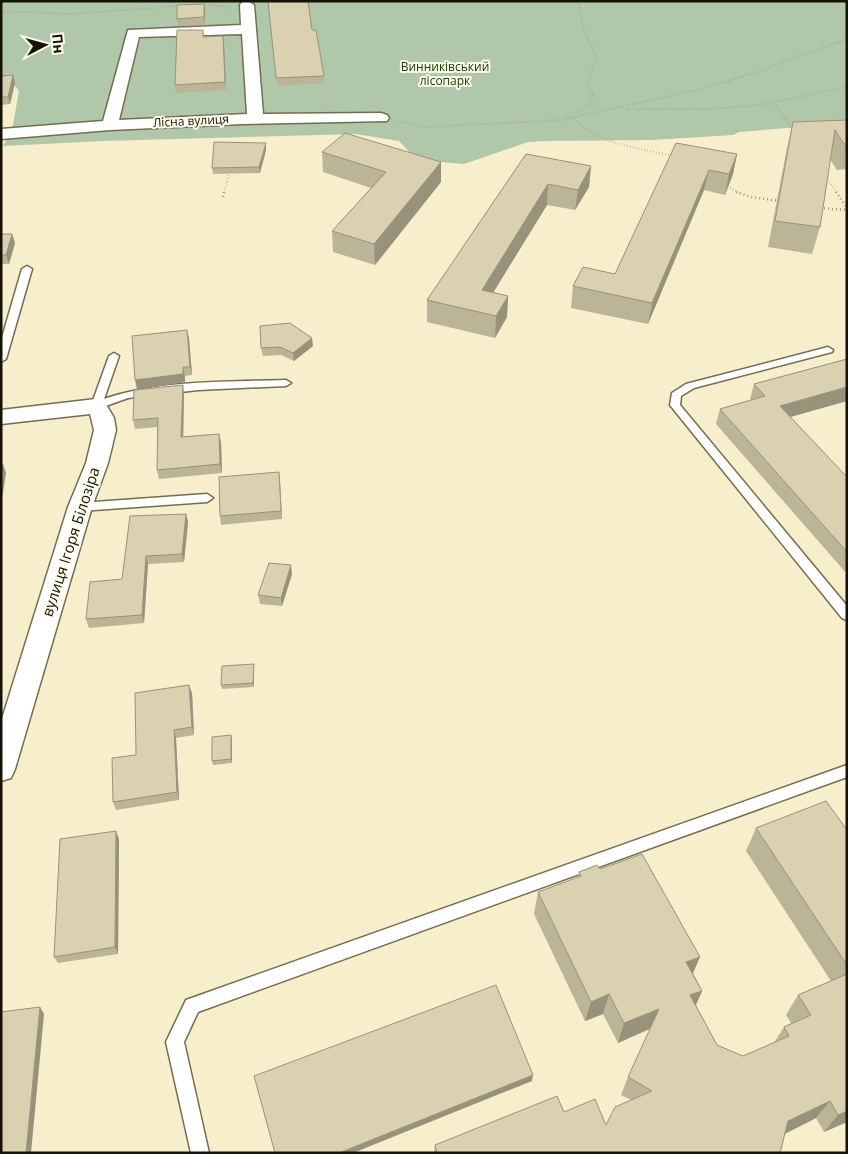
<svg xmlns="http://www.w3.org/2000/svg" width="848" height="1154" font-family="'Open Sans',sans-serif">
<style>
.green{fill:#b0c7a9}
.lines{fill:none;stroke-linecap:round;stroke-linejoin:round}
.lane-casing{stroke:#756d4f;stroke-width:3}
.street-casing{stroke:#756d4f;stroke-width:3}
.path-far1{stroke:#9d967d;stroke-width:2;stroke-dasharray:0.5 2.5;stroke-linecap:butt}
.path{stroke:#9d967d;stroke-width:2.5;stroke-dasharray:1 3;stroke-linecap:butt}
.lane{fill:#fff;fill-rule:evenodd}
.street{fill:#fff;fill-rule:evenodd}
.wall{fill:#bbb497}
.shaded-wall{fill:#99927b}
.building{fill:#dad1b0;stroke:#99927b}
.labels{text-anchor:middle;stroke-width:4;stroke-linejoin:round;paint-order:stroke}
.far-park-label{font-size:12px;fill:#164002;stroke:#fffcee}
.far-street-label{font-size:12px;fill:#151206;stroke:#fffcee}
.street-label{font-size:15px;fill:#151206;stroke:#fffcee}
</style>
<rect width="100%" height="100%" fill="#f7eecc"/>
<path class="green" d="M1 1H847V136L834 124 739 132 733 135 653 140 544 141 528 142 464 164 417 160 399 141 356 134 104 141 3 146 12 130 19 91 8 77H1Z"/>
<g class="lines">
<defs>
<g id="lane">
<path d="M27 266 32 269 6 359 1 362V341L22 269Z"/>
<path d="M828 347 833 350 832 352 694 388 681 396 680 405 847 606V620L842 618 670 405 672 393 686 384Z"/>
<path d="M114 353 119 356 104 399C159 380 227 382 286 380L291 383 286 386 198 390 128 398 100 408H92L91 406 109 356Z"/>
<path d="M207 494 213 498 207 502 80 511 74 507 80 503Z"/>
<path d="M847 765V777L198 1012 184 1042 209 1153H191L166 1042 186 1000Z"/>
</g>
<g id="street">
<path d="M248 1 254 5 263 114 381 113 387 115 389 118 387 121 242 124 110 130 1 139V129L103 121 128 30 241 25 240 5 242 2ZM242 34 247 114 119 120 139 37Z"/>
<path d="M96 399 104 401 114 418 116 430 108 463 92 507 15 769 11 778 1 781V722L68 507 86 463 94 430 90 414 1 424V410Z"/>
</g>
</defs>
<use href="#lane" class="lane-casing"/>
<use href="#street" class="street-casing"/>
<g class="path-far1">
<path d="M574 1 579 4 583 28 596 57 587 88 594 95 589 104 575 115"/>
<path d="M202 5H217L230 8"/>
<path d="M1 11 72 14 180 6"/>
<path d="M774 102 794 131"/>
<path d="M627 109H712L760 105 847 87"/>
<path d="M572 117C598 145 639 148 674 156"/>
<path d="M398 121 425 127 561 120 701 89 754 73 847 39"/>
<path d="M826 177 837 193"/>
<path d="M725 185 739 193"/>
<path d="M224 193 230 170"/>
</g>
<g class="path">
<path d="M736 192 751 197 780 201"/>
<path d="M836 192 847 208"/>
<path d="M223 197 224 192"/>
<path d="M820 208 847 210"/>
</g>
<use href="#lane" class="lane"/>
<use href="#street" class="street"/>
</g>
<g class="wall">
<path d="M268 1 312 30 324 76V83L277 86Z"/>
<path d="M205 11V25L178 26 177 19Z"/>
<path d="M203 30 204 37 223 36 226 90 176 93 175 85Z"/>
<path d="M1 76 15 83 10 104 1 105Z"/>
<path d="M847 120V169L837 170 830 159 820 227 812 254 768 247 787 148 793 122Z"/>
<path d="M676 143 737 154 733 174 725 195 704 190 648 324 571 308 573 286 615 274Z"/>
<path d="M266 150 260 173 213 174 212 168Z"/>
<path d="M322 152 441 162V182L375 265 333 252 332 231 371 188 323 172Z"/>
<path d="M526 154 591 166 589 187 575 210 547 205 493 293 508 296 507 317 495 338 427 322V300Z"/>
<path d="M1 234H12L15 243 9 264H1Z"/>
<path d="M290 323 313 346 294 361 281 355 263 356 261 348Z"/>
<path d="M189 338 192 375 185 376V382L137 389Z"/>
<path d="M847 359V401L790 417 846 476 847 475V574L716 424 720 409 751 400 750 399 754 384Z"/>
<path d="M184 393 183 437 219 434 221 442 222 473 159 479 157 470V427L135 429 133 420Z"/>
<path d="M279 472 282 519 221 525 220 516Z"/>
<path d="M186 514 188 522 184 562 148 564 144 623 89 628 86 619 122 579Z"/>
<path d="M292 574 282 606 260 604 258 595Z"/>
<path d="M254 669V687L222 689 221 685Z"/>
<path d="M192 693 194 735 176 738 179 800 116 810 113 802 136 755Z"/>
<path d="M232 739V763L213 765 212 761Z"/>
<path d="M756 828 847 830V1122L824 1132 816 1118 785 1134 780 1153H434L435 1145 564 1112 606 1125 631 1100 621 1095 628 1077 650 1029 618 1043 603 1014 585 1021 534 914 538 892 577 878 579 872 600 869 693 973 702 991 696 1005 717 1045 743 1056 774 1043 784 1027 791 1023 786 1015 798 995 831 981 746 851Z"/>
<path d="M119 839 118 954 58 963 54 957Z"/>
</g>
<g class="shaded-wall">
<path d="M204 4 205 11V25L204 17Z"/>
<path d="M223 36 224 43 226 90 225 82Z"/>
<path d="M13 75 15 83 10 104 8 97Z"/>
<path d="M266 143V150L260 173 259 167Z"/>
<path d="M737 154 733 174 725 195 729 174Z"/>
<path d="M441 162V182L375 265 374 244Z"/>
<path d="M591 166 589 187 575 210 578 190Z"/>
<path d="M709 170 704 190 648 324 652 303Z"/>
<path d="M548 184 547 205 481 312 482 290Z"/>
<path d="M12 234 15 243 9 264 6 255Z"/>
<path d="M508 296 507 317 495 338 496 316Z"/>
<path d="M187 330 189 338 192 375 190 367Z"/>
<path d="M312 338 313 346 294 361 293 353Z"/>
<path d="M183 367 185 376V382L137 389 135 380Z"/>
<path d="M183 385 184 393 183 446 181 437Z"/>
<path d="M847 387V401L776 421 780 406Z"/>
<path d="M219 434 221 442 222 473 220 464Z"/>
<path d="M3 464 6 473 1 506V475Z"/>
<path d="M279 472 280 480 282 519 281 511Z"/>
<path d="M186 514 188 522 184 562 182 554Z"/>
<path d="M146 556 148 564 144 623 142 615Z"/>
<path d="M291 565 292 574 282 606 281 598Z"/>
<path d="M254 664V687L253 683Z"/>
<path d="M189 685 192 693 194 735 192 727Z"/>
<path d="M174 730 176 738 179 800 177 792Z"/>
<path d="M231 735 232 739V763L231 759Z"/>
<path d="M116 831 119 839 118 954 115 947Z"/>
<path d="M700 957 691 978 686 962Z"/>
<path d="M702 991 693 1011 690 995Z"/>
<path d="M609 994 603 1014 585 1021 591 1002Z"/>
<path d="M40 1007 44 1014 31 1153H26Z"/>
<path d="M659 1009 651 1028 618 1043 624 1023Z"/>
<path d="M533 1075 532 1081 353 1153H339Z"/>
<path d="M830 1101 816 1118 776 1138 788 1121Z"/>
<path d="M847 1111V1122L824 1132 838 1115Z"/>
</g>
<g class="building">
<path d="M268 1H308L312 30H316L324 76 276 78Z"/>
<path d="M204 4V17L177 19V5Z"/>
<path d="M177 30H203V37L223 36 225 82 175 85Z"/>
<path d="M13 75 8 97H1V76Z"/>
<path d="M847 120V144H844L835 130 820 227 775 221 793 122Z"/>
<path d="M345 133 441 162 374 244 332 231 386 172 322 152Z"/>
<path d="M214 142 266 143 259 167 212 168Z"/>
<path d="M676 143 737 154 729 174 709 170 652 303 573 286 583 267 615 274Z"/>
<path d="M526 154 591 166 578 190 548 184 482 290 508 296 496 316 427 300Z"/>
<path d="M1 234H12L6 255H1Z"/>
<path d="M290 323 312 338 293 353 280 347 261 348 260 326Z"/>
<path d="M187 330 190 367H183V374L135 380 132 336Z"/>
<path d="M847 359V387L780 406 846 476 847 475V552L720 409 765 396 754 384Z"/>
<path d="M183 385 181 437 219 434 220 464 157 470 158 418 133 420 134 390Z"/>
<path d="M1 464H3L1 475Z"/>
<path d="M279 472 281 511 220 516 219 477Z"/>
<path d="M186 514 182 554 146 556 142 615 86 619 90 582 122 579 130 516Z"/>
<path d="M269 563 291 565 281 598 258 595Z"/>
<path d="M254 664 253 683 221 685 222 666Z"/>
<path d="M189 685 192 727 174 730 177 792 113 802 112 758 136 755 135 693Z"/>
<path d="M231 735V759L212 761V737Z"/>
<path d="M826 801 847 830V965L756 828Z"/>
<path d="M116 831 115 947 54 957 60 839Z"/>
<path d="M642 854 700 957 686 962 702 991 690 995 717 1045 743 1056 789 1036 784 1027 811 1015 798 995 847 974V1111L838 1115 830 1101 788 1121 780 1153H437L435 1145 557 1096 564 1112 595 1099 606 1125 615 1107 652 1091 628 1077 659 1009 624 1023 609 994 591 1002 538 892 581 876 579 872 597 865 600 869Z"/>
<path d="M496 985 533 1075 339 1153H275L254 1076Z"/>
<path d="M40 1007 26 1153H1V1012Z"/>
</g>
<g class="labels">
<g class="far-park-label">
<text x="445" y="71">Винниківський<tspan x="445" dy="14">лісопарк</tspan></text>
</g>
<g class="far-street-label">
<text transform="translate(191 121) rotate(-3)" y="4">Лісна вулиця</text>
</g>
<g class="street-label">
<text transform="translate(71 542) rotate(-72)" y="5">вулиця Ігоря Білозіра</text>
</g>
</g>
<rect width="848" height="1154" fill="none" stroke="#151206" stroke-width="5"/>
<g transform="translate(45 45) rotate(84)" stroke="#fffcee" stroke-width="4" paint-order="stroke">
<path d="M0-4L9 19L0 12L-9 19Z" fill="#151206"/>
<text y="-8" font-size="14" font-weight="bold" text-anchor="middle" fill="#151206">Пн</text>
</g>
</svg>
